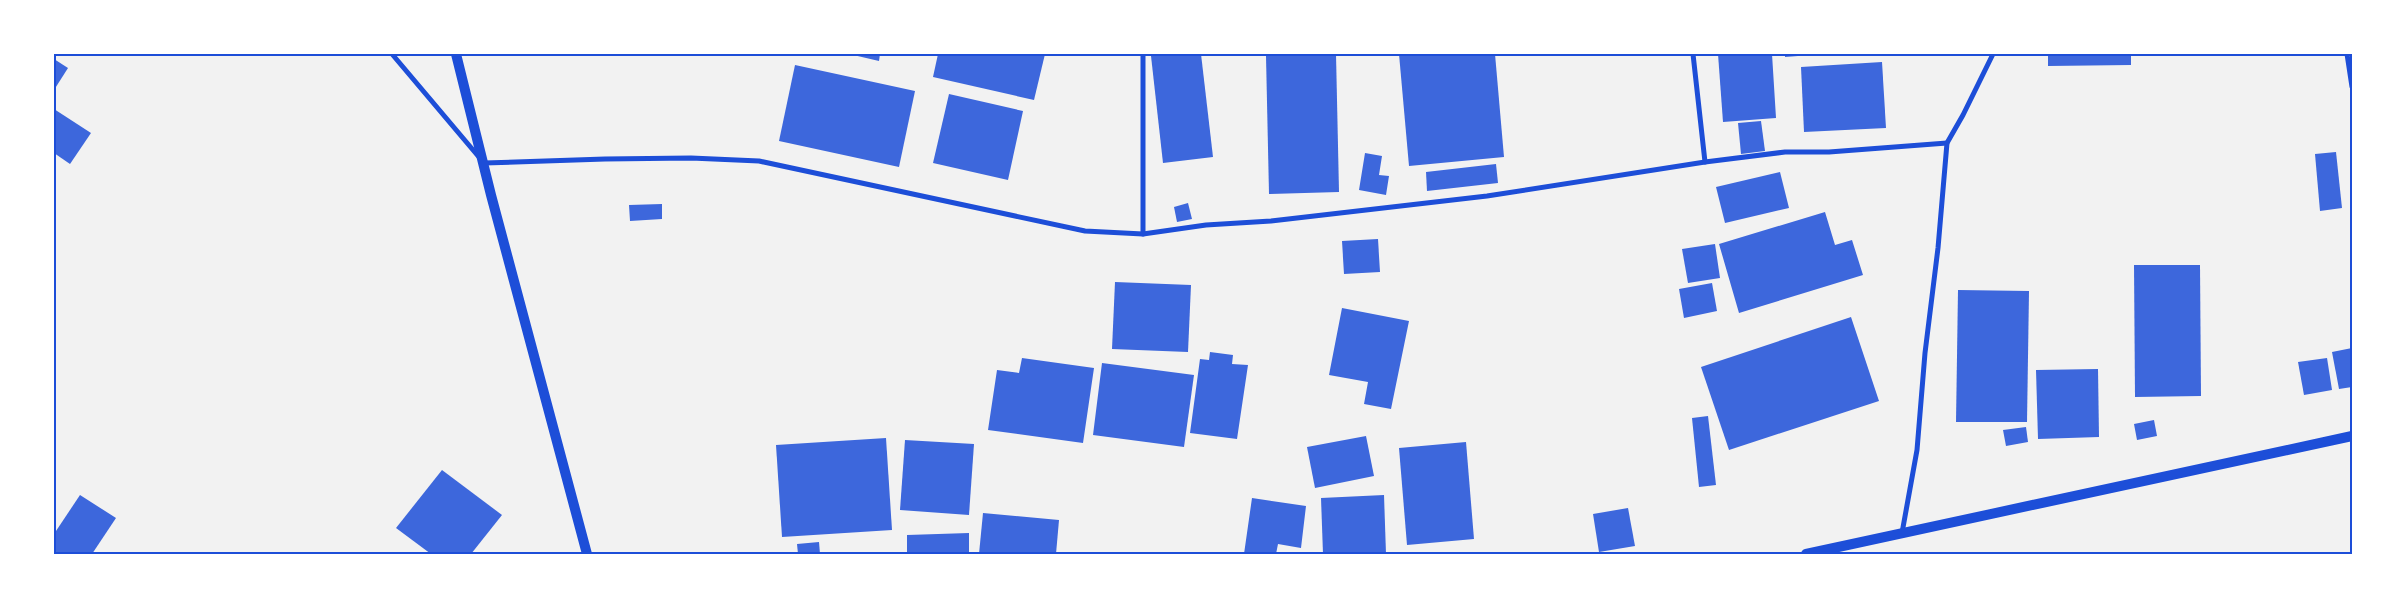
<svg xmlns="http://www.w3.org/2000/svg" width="2406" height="608" font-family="'Source Serif 4',serif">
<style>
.building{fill:#3d67dc}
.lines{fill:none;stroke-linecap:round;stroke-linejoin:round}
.minor{stroke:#1d4ed8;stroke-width:5}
.secondary{stroke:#1d4ed8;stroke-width:10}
.neatline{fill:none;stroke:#1d4ed8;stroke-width:2}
</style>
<rect width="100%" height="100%" fill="#f2f2f2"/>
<g class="building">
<path d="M849 54H880L879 61Z"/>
<path d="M938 54H1045L1034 100 933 77Z"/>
<path d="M1174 54H1201L1213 157 1163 163 1151 56Z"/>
<path d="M1336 54 1339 192 1269 194 1266 56Z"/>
<path d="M1399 54H1495L1504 157 1409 166Z"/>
<path d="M1718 54H1772L1776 118 1723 122Z"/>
<path d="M1785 54H1811V55L1785 57Z"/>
<path d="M2048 54H2131V65L2048 66Z"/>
<path d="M54 59 68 68 54 90Z"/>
<path d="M1882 62 1886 128 1804 132 1801 67Z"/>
<path d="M795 65 915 91 899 167 779 141Z"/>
<path d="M949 94 1023 111 1008 180 933 163Z"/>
<path d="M54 109 91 133 70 164 54 153Z"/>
<path d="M1761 121 1765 151 1741 154 1738 123Z"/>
<path d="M2336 152 2342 208 2320 211 2315 154Z"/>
<path d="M1365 153 1382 156 1379 175 1389 176 1386 195 1359 190Z"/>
<path d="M1496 164 1498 183 1427 191 1426 172Z"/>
<path d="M1780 172 1789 208 1725 223 1716 187Z"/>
<path d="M1188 203 1192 219 1177 222 1174 207Z"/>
<path d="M662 204V219L630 221 629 205Z"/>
<path d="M1825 212 1835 245 1852 240 1863 275 1739 313 1719 244Z"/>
<path d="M1378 239 1380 272 1344 274 1342 241Z"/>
<path d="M1715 244 1720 278 1688 283 1682 249Z"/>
<path d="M2134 265H2200L2201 396 2135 397Z"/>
<path d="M1115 282 1191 285 1188 352 1112 349Z"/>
<path d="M1712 283 1717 311 1684 318 1679 289Z"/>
<path d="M1958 290 2029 291 2027 422H1956Z"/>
<path d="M1342 308 1409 321 1391 409 1364 404 1368 382 1329 375Z"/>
<path d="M1851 317 1879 401 1729 450 1701 367Z"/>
<path d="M2352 348V387L2339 389 2332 352Z"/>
<path d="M1210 352 1233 355 1232 364 1248 365 1237 439 1190 433 1200 359 1209 360Z"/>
<path d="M1022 358 1094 368 1083 443 988 430 997 370 1019 373Z"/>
<path d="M2327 358 2332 390 2304 395 2298 362Z"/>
<path d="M1102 363 1194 375 1184 447 1093 435Z"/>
<path d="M2098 369 2099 437 2038 439 2036 370Z"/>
<path d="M1708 416 1716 485 1699 487 1692 418Z"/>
<path d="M2154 420 2157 436 2137 440 2134 424Z"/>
<path d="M2026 427 2028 442 2006 446 2003 430Z"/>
<path d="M1366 436 1374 476 1315 488 1307 447Z"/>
<path d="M886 438 892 530 782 537 776 445Z"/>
<path d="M905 440 974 444 969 515 900 510Z"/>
<path d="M1466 442 1474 539 1407 545 1399 448Z"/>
<path d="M442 470 502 515 471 554H431L396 528Z"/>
<path d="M80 495 116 518 92 554H54V534Z"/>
<path d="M1384 495 1386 554H1323L1321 498Z"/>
<path d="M1252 498 1306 506 1301 548 1278 544 1276 554H1244Z"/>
<path d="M1628 508 1635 546 1599 552 1593 514Z"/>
<path d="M983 513 1059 520 1056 554H979Z"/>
<path d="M969 533V554H907V535Z"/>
<path d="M819 542 820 554H798L797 544Z"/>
</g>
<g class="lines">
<g class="minor">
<path d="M392 54 484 163 605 159 691 158 759 161 1085 231 1143 234 1206 225 1271 221 1487 196 1705 162 1785 152H1829L1947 143"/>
<path d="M1143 54V234"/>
<path d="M1693 54 1705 162"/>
<path d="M2347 54 2352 87"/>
<path d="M1902 533 1917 450 1925 353 1938 248 1947 143 1963 115 1993 54"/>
</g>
<g class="secondary">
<path d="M456 54 491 195 587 554"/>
<path d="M1806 554 2352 436"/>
</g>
</g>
<rect width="2406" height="608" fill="none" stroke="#ffffff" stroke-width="110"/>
<rect x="55" y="55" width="2296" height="498" class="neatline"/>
</svg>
